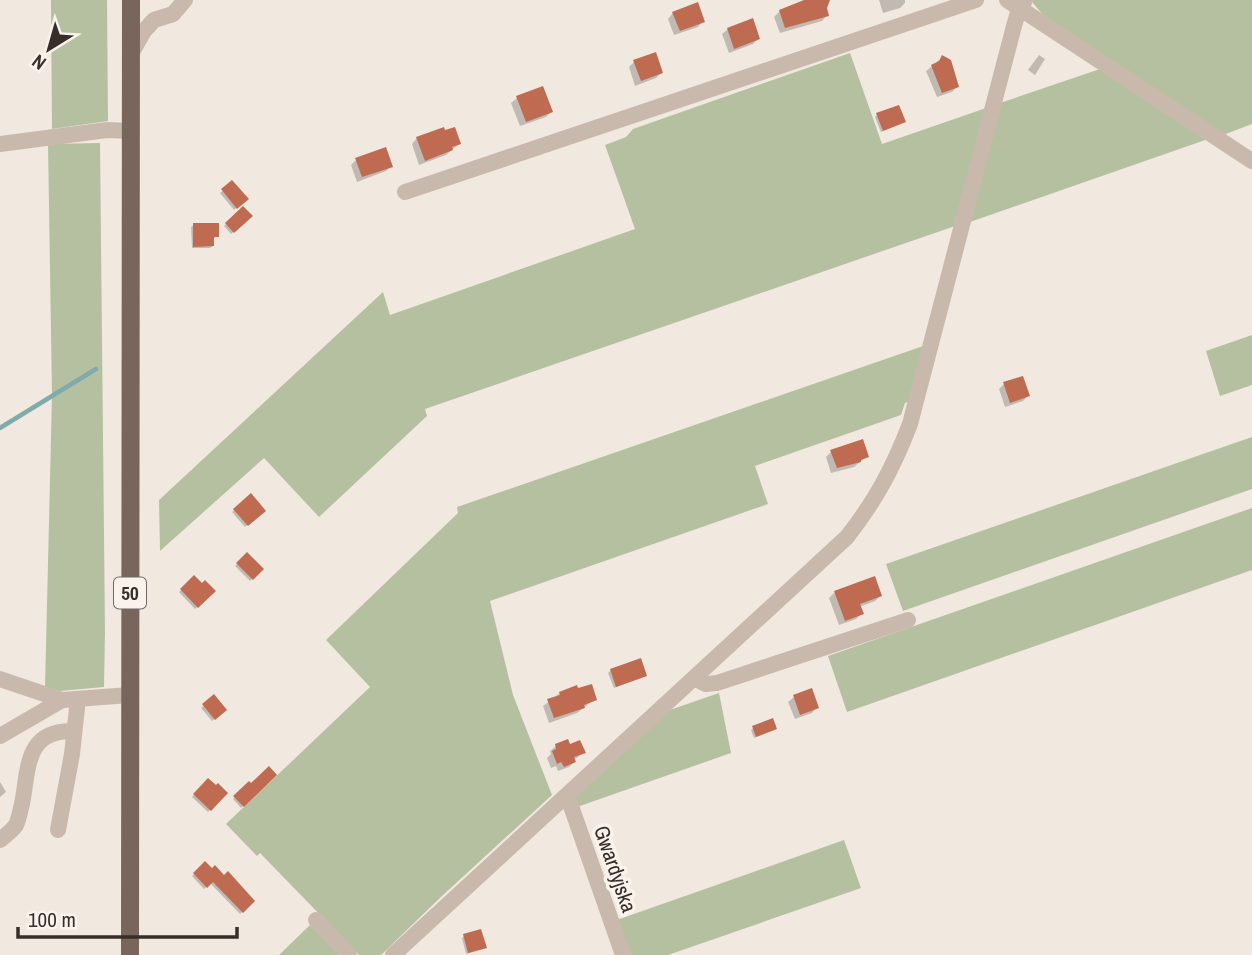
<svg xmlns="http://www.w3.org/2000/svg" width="1252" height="955" font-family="'Archivo Narrow',sans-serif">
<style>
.green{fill:#b5c0a0}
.shadow{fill:#0003}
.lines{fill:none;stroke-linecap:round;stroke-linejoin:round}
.stream{stroke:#80abad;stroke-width:4.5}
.building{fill:#be6b51}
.minor{stroke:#c9b9ac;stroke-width:16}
.major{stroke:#78665c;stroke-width:18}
.labels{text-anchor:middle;stroke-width:7;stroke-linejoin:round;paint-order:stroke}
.shield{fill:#f9f3ec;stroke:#716964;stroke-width:2}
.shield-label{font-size:19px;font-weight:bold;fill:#372e2a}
.street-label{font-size:21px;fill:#372e2a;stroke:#f9f3ec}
</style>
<rect width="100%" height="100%" fill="#f1e9df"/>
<g class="green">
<path d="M51 0H107L108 121 52 129Z"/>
<path d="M1033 0H1252V124L1223 135 1050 23 1032 2Z"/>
<path d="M850 53 882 144 989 107 958 225 425 409 427 416 319 517 264 458 160 551 159 500 383 292 390 315 635 229 605 145 626 137 633 129Z"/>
<path d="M1100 69 1208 139 970 222 1000 103Z"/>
<path d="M100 143 105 631 104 687 60 691 45 688 52 395 48 144Z"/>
<path d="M1252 335V385L1220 396 1206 351Z"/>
<path d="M926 345 910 401 905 403 901 415 755 466 768 504 490 601 513 695 552 795 442 896 381 955H359L260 853 257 856 226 824 370 687 326 640 458 513 457 507Z"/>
<path d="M1252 437V489L903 611 886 564Z"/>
<path d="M1252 508V570L847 712 828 656Z"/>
<path d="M719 693 731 753 577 807 575 795 664 712Z"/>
<path d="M844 840 861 888 668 955H627L614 921Z"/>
<path d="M310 925 339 955H279Z"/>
</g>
<g class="shadow">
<path d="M810 0H822L827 15 822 21 780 33 774 17 780 11Z"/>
<path d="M879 0H905V3L900 8 883 13Z"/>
<path d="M673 13 703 21 698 27 674 35 668 19Z"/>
<path d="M728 29 758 39 753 44 729 53 722 34Z"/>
<path d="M1039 55 1045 59 1035 75 1028 70Z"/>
<path d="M943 57 958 86 952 92 937 97 926 71Z"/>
<path d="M634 62 661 73 656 78 635 86 629 67Z"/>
<path d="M517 98 551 112 546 117 520 126 511 103Z"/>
<path d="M877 115 904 122 881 132 875 117Z"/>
<path d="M417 138 459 144 446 155 419 165 412 144Z"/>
<path d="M356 160 391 166 386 171 357 182 351 165Z"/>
<path d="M232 183 246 199 234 210 220 193Z"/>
<path d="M243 208 251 216 231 234 224 226Z"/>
<path d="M194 225 217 236 213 239V246L210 248H192L191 227Z"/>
<path d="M1004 384 1028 396 1023 401 1005 407 999 389Z"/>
<path d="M831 452 867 456 854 467 831 473 826 457Z"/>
<path d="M251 496 263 511 245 527 232 512Z"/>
<path d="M247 555 261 569 250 581 235 566Z"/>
<path d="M194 578 214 591 195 609 179 592Z"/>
<path d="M835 592 880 596 875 601 859 607 862 613 856 619 839 625 829 598Z"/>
<path d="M611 670 645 676 614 688 608 673Z"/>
<path d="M811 690 817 707 812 713 795 719 788 702 794 697Z"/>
<path d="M560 693 595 699 577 713 549 723 543 706Z"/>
<path d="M213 697 224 710 212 721 201 708Z"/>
<path d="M753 728 775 729 754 738 751 730Z"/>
<path d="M556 746 584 752 574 760V762L569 767 558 771 556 766 551 768 547 758 551 754 550 751Z"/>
<path d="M275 775 241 808 233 799 249 783 251 786Z"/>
<path d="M209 780 226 793 208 812 192 797Z"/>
<path d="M0 782 6 792 0 797Z"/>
<path d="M205 864 212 871 253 901 240 914 210 883 204 889 192 876Z"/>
<path d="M464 936 485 947 483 949 466 954 462 938Z"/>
</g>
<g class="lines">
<path class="stream" d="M0 428 96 369"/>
</g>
<g class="building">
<path d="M804 0H830L827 8 829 16 785 28 779 10Z"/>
<path d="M698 2 705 22 680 31 672 12Z"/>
<path d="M753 18 760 39 734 49 727 28Z"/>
<path d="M656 52 663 73 641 81 633 60Z"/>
<path d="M942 55 951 60 959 87 942 93 931 65 939 61Z"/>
<path d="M543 86 553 112 526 122 516 96Z"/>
<path d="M899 105 906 122 883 131 876 113Z"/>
<path d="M444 127 445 130 455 127 461 144 452 147 453 150 425 161 416 137Z"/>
<path d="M386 147 393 167 362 177 355 158Z"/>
<path d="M232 180 249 199 237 209 221 189Z"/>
<path d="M243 206 253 216 234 233 225 223Z"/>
<path d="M193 223H219V237H214V246L193 247Z"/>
<path d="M1023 376 1030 396 1010 403 1003 382Z"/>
<path d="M863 439 869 457 861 460V462L837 468 830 450Z"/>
<path d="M251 493 266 511 248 526 233 509Z"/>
<path d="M247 552 264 569 253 580 236 563Z"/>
<path d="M194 575 202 583 205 580 216 591 198 608 180 589Z"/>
<path d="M875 576 882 596 860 604 864 614 845 621 834 591Z"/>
<path d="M641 658 647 676 616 687 610 669Z"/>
<path d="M592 684 597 700 584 705 585 708 554 718 547 699 560 695 559 692 577 685 578 688Z"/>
<path d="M812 688 819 708 800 715 793 695Z"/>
<path d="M214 694 227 710 215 720 202 704Z"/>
<path d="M773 718 777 729 756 737 752 726Z"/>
<path d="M568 739 570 744 580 740 586 753 574 757 576 762 564 767 561 762 557 764 552 751 556 749 555 744Z"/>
<path d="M269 766 277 775 244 807 233 796 249 781 251 783Z"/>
<path d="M208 778 216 785 218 783 228 793 211 811 193 794Z"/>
<path d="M205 861 212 868 215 865 224 875 228 871 255 901 243 913 213 882 207 888 193 873Z"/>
<path d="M481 929 487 948 468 953 463 934Z"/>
</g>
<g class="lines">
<g class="minor">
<path d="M1007 0 1252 161"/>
<path d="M131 54 144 31 154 20 173 14 185 0"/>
<path d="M0 144 107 130 131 131"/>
<path d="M405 192 976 0"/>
<path d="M694 678 706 684 717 683 908 620"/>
<path d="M0 679 62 700"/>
<path d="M0 736 62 700 130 695"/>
<path d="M566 797 571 806 623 955"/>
<path d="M58 830 72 754 78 699"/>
<path d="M0 840C5 836 12 831 16 825 19 819 20 811 22 804 29 767 25 730 74 731"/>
<path d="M316 920 349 955"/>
<path d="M393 955 847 537C876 500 893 468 910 424L1014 26 1019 9 1025 0"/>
</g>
<path class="major" d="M130 955 131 0"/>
</g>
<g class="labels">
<rect class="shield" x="114" y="577.5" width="32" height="31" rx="5"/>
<g class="shield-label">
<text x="130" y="600">50</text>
</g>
<g class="street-label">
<text transform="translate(615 869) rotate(71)" y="7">Gwardyjska</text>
</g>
</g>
<g transform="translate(49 49) rotate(217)" stroke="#f9f3ec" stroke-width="5" paint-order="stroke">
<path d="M0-5L12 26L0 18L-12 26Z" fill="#372e2a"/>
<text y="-10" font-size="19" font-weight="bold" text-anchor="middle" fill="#372e2a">N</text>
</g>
<path d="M18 927v10h219v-10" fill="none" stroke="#372e2a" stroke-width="3.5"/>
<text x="28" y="927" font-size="21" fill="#372e2a" stroke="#f9f3ec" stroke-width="5" paint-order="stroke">100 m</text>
</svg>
